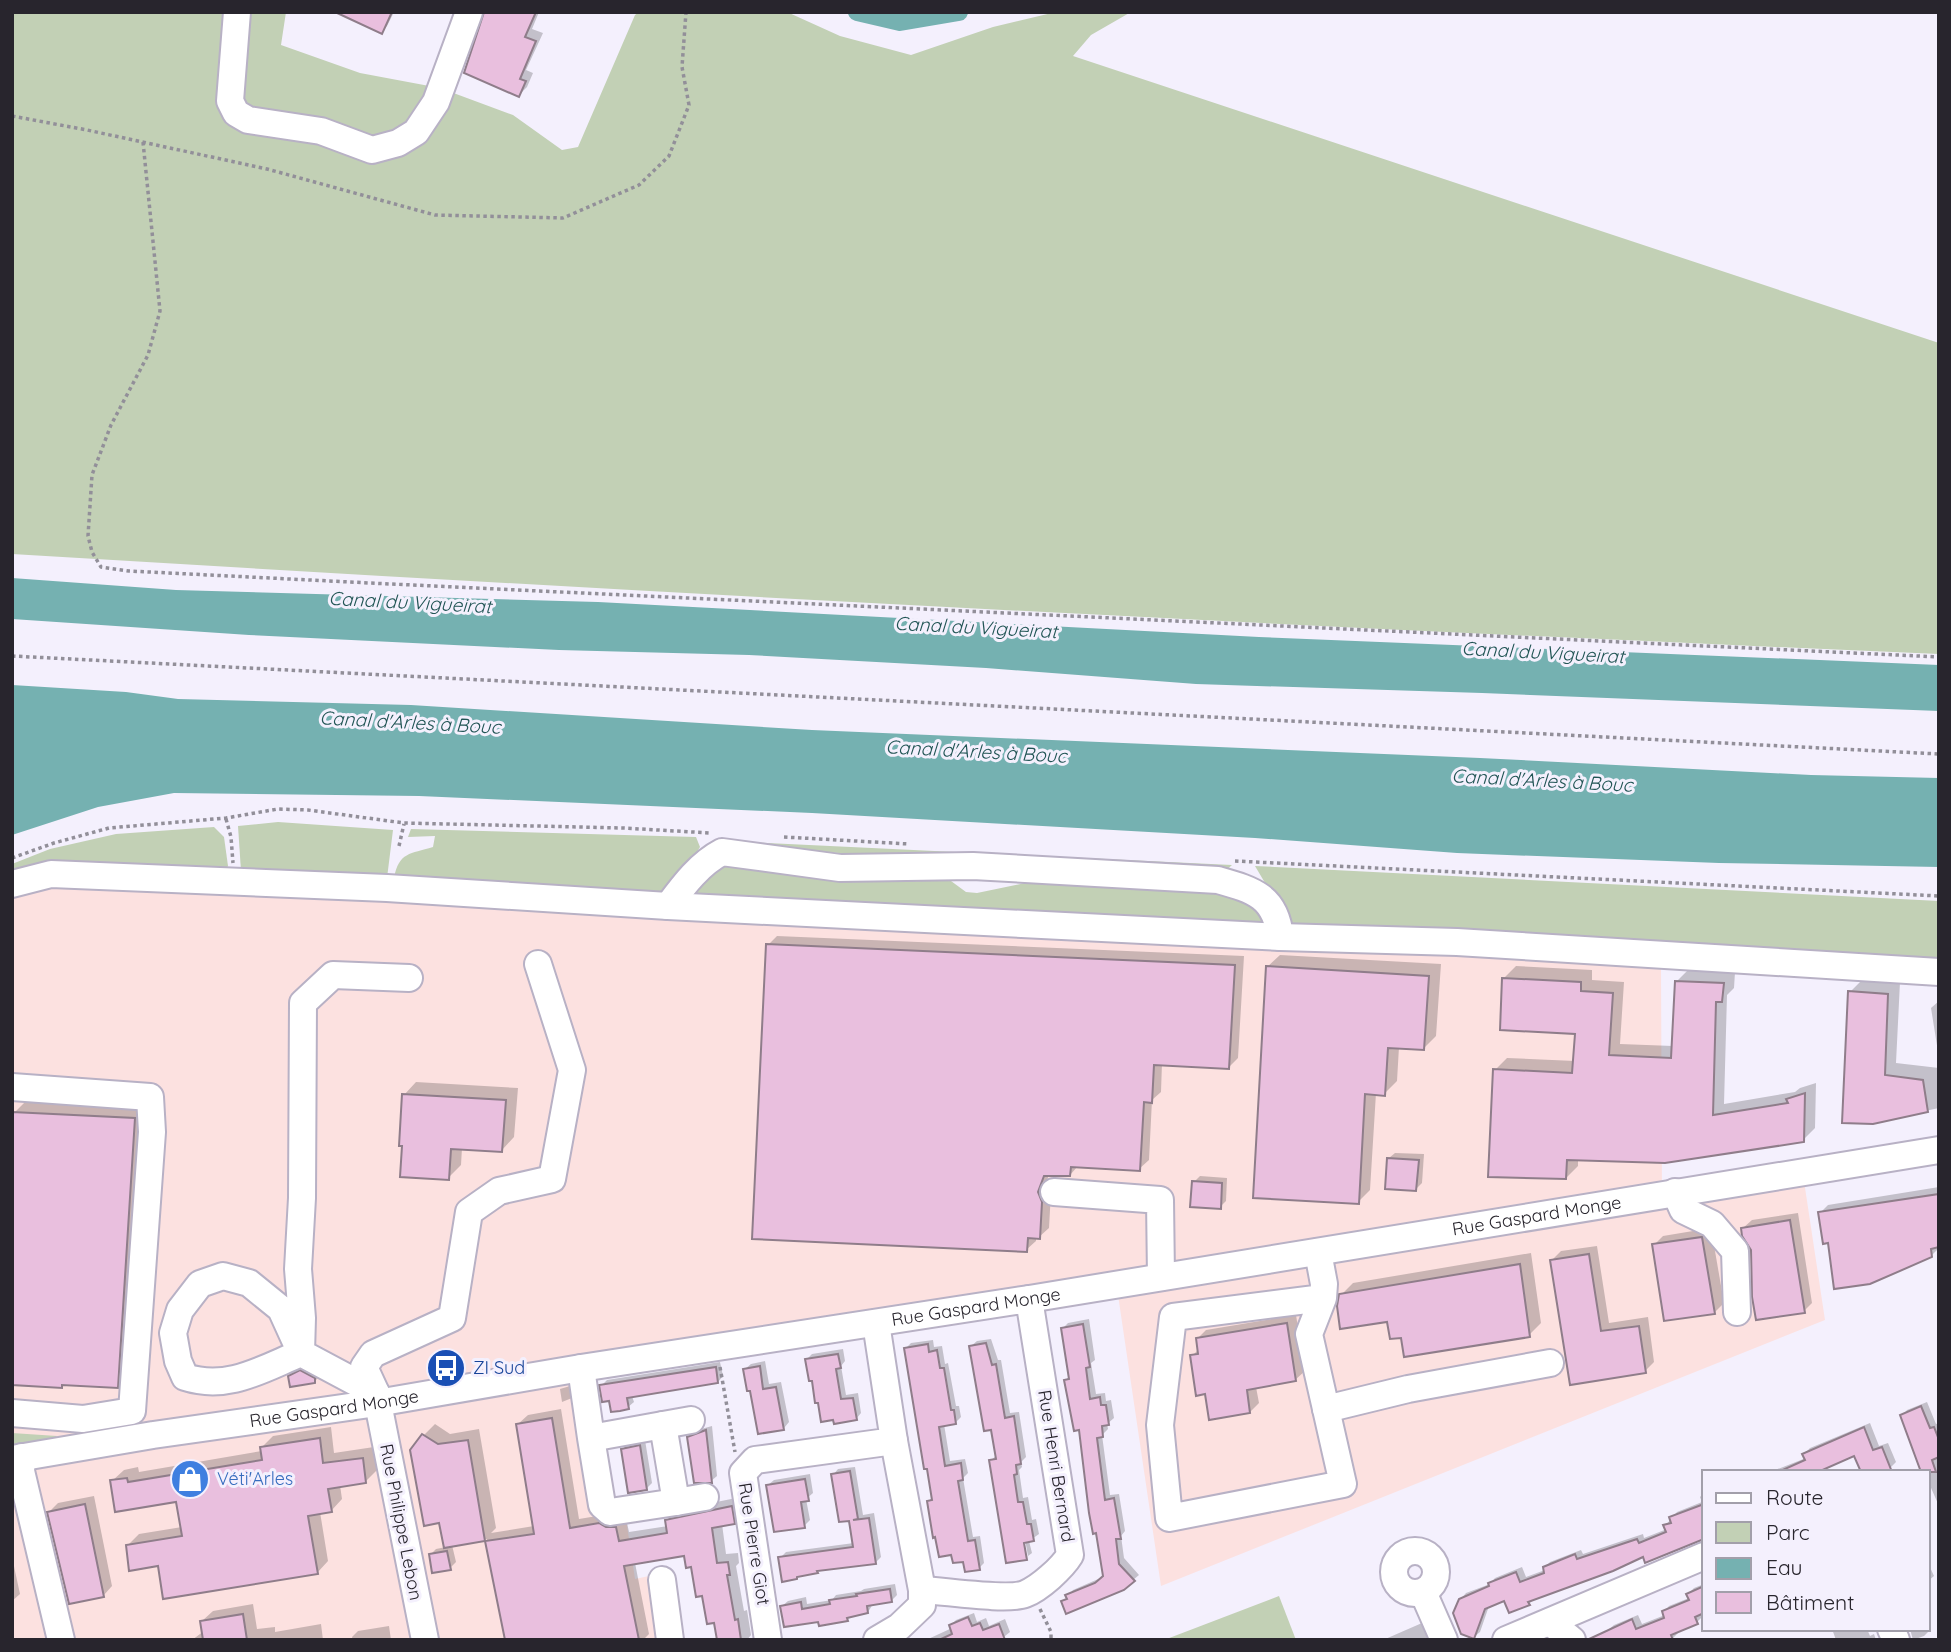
<svg xmlns="http://www.w3.org/2000/svg" width="1951" height="1652" font-family="Quicksand,sans-serif">
<style>
.industrial{fill:#fce1e0}
.green{fill:#c2d0b5}
.water{fill:#75b1b1}
.shadow{fill:#0003}
.lines{fill:none;stroke-linecap:round;stroke-linejoin:round}
.canal{stroke:#75b1b1;stroke-width:18}
.building{fill:#e9bfde;stroke:#8f7d8a;stroke-width:2}
.minor-casing{stroke:#b8b1c5;stroke-width:30}
.path{stroke:#928f99;stroke-width:3.5;stroke-dasharray:3.5 3.5;stroke-linecap:butt}
.minor{stroke:#fff;stroke-width:26}
.labels{text-anchor:middle;stroke-width:6;stroke-linejoin:round;paint-order:stroke}
.street-label{font-size:18px;fill:#28252d;stroke:#f4f0fd}
.transit-label{font-size:18px;fill:#164399;stroke:#f4f0fd;text-anchor:start}
.shop-label{font-size:18px;fill:#366cbe;stroke:#f4f0fd;text-anchor:start}
.water-label{font-size:19px;font-style:italic;fill:#205454;stroke:#f4f0fd}
</style>
<rect width="100%" height="100%" fill="#f4f0fd"/>
<path class="industrial" d="M151 883 1661 963 1662 1203 1804 1181 1825 1320 1161 1586 1118 1295 903 1333 708 1358 573 1379 594 1510 626 1519 635 1579 672 1571 684 1640H12V899L48 887Z"/>
<g class="green">
<path d="M12 12H286L281 45 360 73 440 88 513 115 562 150 578 147 635 15 639 12H787L840 36 911 55 993 27 1056 12H1131L1091 35 1073 56 1939 343V654C1296 627 654 593 12 554Z"/>
<path d="M278 822 393 830 387 878 241 871 238 826Z"/>
<path d="M214 827 224 837 228 866 224 873 12 876V864L50 849 116 834Z"/>
<path d="M411 829 696 837 700 847 675 887 665 895 394 878C399 852 410 854 433 847L435 836 408 837Z"/>
<path d="M724 841 1232 865 1223 873 725 847Z"/>
<path d="M728 864 862 880 951 881 966 892 977 893 1025 883 1162 890 1219 889 1250 897 1268 927 689 898 706 874Z"/>
<path d="M1255 866 1939 901V964L1290 925Z"/>
<path d="M12 1433 57 1436 55 1439 12 1446Z"/>
<path d="M1279 1596 1296 1640H1164Z"/>
</g>
<g class="water">
<path d="M12 578 176 590 598 602 1259 637 1939 665V711L1482 693 1196 684 986 668 749 655 559 650 249 635 12 619Z"/>
<path d="M12 685 126 692 178 699 411 705 812 730 1480 758 1811 775 1939 778V867L1719 863 1457 853 1255 838 812 813 419 796 174 793 98 807 12 835Z"/>
</g>
<g class="shadow">
<path d="M357 12H394L387 26 381 32Z"/>
<path d="M518 12H539L532 29 543 33 526 70 533 73 527 87 519 95Z"/>
<path d="M777 936 1244 956 1238 1058 1229 1067 1162 1063 1161 1092 1152 1100 1149 1160 1139 1169 1078 1166 1070 1175 1049 1174 1047 1181 1051 1192 1049 1228 1039 1237H1036V1241L1026 1250 768 945Z"/>
<path d="M1280 955 1441 964 1436 1036 1424 1048 1399 1047 1397 1081 1384 1094 1376 1093 1370 1190 1358 1202 1267 967Z"/>
<path d="M1516 966 1592 970V980L1624 982 1620 1044 1673 1046 1676 982 1688 970 1735 972 1734 988 1727 995 1724 1104 1795 1092 1800 1088 1816 1083 1815 1128 1803 1140 1578 1158V1166L1566 1178 1495 1070 1507 1058 1575 1061 1577 1032 1504 978Z"/>
<path d="M1863 979 1900 982 1896 1063 1939 1068V1108L1873 1122 1850 992Z"/>
<path d="M1939 1001V1058L1931 1008Z"/>
<path d="M416 1082 518 1088 514 1137 502 1150 462 1148 461 1165 448 1178 404 1095Z"/>
<path d="M26 1101 147 1106 130 1373 117 1386 64 1383 61 1386 14 1113Z"/>
<path d="M1395 1153 1424 1154 1422 1183 1416 1189 1389 1158Z"/>
<path d="M1200 1176 1227 1178 1226 1201 1220 1207 1194 1182Z"/>
<path d="M1939 1187V1248L1931 1256 1829 1241 1820 1213 1828 1205Z"/>
<path d="M1798 1213 1812 1303 1804 1311 1752 1250 1743 1228 1752 1220Z"/>
<path d="M1711 1228 1724 1303 1715 1312 1654 1245 1663 1236Z"/>
<path d="M1597 1246 1609 1323 1648 1317 1654 1362 1645 1371 1572 1383 1552 1260 1561 1251Z"/>
<path d="M1531 1253 1541 1323 1529 1335 1403 1336 1389 1320 1341 1295 1353 1283Z"/>
<path d="M1296 1315 1305 1371 1295 1380 1256 1387 1259 1403 1250 1412 1206 1392 1192 1356 1199 1349 1197 1339 1206 1330Z"/>
<path d="M1089 1319 1095 1360 1091 1363 1096 1394 1105 1393 1106 1401 1111 1400 1114 1418 1107 1424 1108 1429 1102 1435 1110 1495 1119 1494 1125 1531 1121 1536 1124 1558 1139 1575 1133 1580 1063 1602 1073 1590 1105 1576 1080 1428 1065 1381 1071 1375 1063 1328 1068 1323Z"/>
<path d="M991 1339 998 1360H1001L1010 1413 1019 1412 1026 1457 1021 1462 1022 1467 1019 1470 1023 1498 1028 1497 1032 1520 1036 1519 1039 1534 1029 1541 1032 1553 1028 1556 1024 1534 1021 1535 1024 1556H1028L1008 1561 990 1461 997 1455 993 1428 985 1429 971 1346 977 1341Z"/>
<path d="M933 1340 934 1347 942 1346 945 1364 948 1363 956 1406H959L961 1417 956 1422 944 1424 950 1461 965 1459 968 1473 963 1478 973 1537 980 1536 984 1563 979 1568 964 1560 928 1502 933 1497 906 1348 911 1343Z"/>
<path d="M843 1349 845 1361 841 1366 846 1395 858 1393 861 1413 856 1419 813 1379 806 1360 812 1354Z"/>
<path d="M765 1361 769 1384 781 1382 789 1422 784 1428 745 1369 751 1364Z"/>
<path d="M720 1362 723 1376 718 1382 632 1396 634 1402 628 1407 611 1399 601 1386 607 1380Z"/>
<path d="M307 1366 320 1376 314 1382 290 1376 296 1370Z"/>
<path d="M570 1386 572 1398 562 1402 560 1389Z"/>
<path d="M1927 1402 1936 1424 1939 1423V1506L1928 1481V1472L1902 1416 1907 1410Z"/>
<path d="M561 1409 579 1519 609 1514 626 1518 629 1532 668 1526 667 1520 677 1510 741 1497 744 1512 734 1522 722 1524 726 1554 738 1553 739 1563 736 1566 744 1611 747 1610 751 1635 747 1640H719L716 1621 693 1565 685 1554 635 1563 649 1634 643 1640H507L487 1539 452 1545 456 1562 450 1568 430 1555 436 1549 446 1547 441 1521 412 1450 424 1435 435 1424 450 1434 479 1429 496 1528 491 1533 534 1526 518 1424 528 1415Z"/>
<path d="M1870 1423 1879 1446 1888 1443 1896 1462 1890 1468 1855 1454 1818 1472H1770L1806 1458 1804 1454 1810 1448Z"/>
<path d="M712 1426 717 1476 711 1481 688 1437 694 1431Z"/>
<path d="M331 1427 334 1453 374 1447 377 1470 365 1482 340 1485 342 1499 331 1511 320 1512 328 1561 317 1573 159 1564 127 1546 139 1534 182 1527 178 1501 112 1481 124 1470 138 1467 139 1472 262 1451V1447L273 1436Z"/>
<path d="M645 1440 652 1483 646 1489 623 1449 628 1443Z"/>
<path d="M855 1467 863 1515 874 1513 881 1557 876 1562 820 1569 817 1572 800 1575 796 1578 780 1558 786 1552 854 1543 850 1519 833 1475 838 1469Z"/>
<path d="M810 1474 813 1493 806 1499 810 1520 804 1526 768 1485 774 1480Z"/>
<path d="M1704 1493V1537L1646 1561 1644 1555 1535 1597 1529 1604 1505 1599 1489 1606 1480 1632 1474 1637 1460 1600 1466 1593 1490 1584 1495 1578 1522 1567 1526 1577 1545 1570V1567L1550 1562 1581 1550 1583 1554 1643 1534 1644 1538 1667 1529 1665 1526 1677 1512 1702 1502 1700 1497Z"/>
<path d="M94 1496 112 1586 103 1596 49 1512 58 1503Z"/>
<path d="M12 1557 20 1594 12 1601Z"/>
<path d="M1928 1563 1934 1576 1928 1581Z"/>
<path d="M895 1584 897 1595 891 1601 873 1604 868 1612 851 1615 847 1619 820 1620 782 1606 788 1601 806 1597 807 1604 832 1600 836 1595 861 1591 864 1589Z"/>
<path d="M1704 1584V1611L1701 1612 1703 1616 1697 1622 1677 1630 1678 1633 1672 1639 1608 1630 1614 1625 1638 1615 1642 1624 1665 1615 1664 1612 1669 1606 1689 1598 1688 1594 1694 1588Z"/>
<path d="M253 1604 257 1629 275 1627V1632L321 1624 323 1640H192L204 1631 202 1621 213 1611Z"/>
<path d="M974 1613 977 1622 986 1618 989 1626 1005 1619 1010 1632 1000 1640H926L952 1628 951 1625 956 1620Z"/>
<path d="M1422 1623 1429 1640H1383Z"/>
<path d="M389 1626 391 1640H353L352 1637 358 1631Z"/>
<path d="M1928 1627 1930 1630 1924 1636 1913 1640 1910 1629H1928Z"/>
<path d="M1832 1629H1867L1870 1636 1874 1634 1876 1640H1836Z"/>
</g>
<g class="lines">
<path class="canal" d="M857 12 900 22 959 12"/>
</g>
<g class="building">
<path d="M335 12H392L382 34Z"/>
<path d="M484 12H536L525 37 536 41 520 79 526 81 519 97 464 73Z"/>
<path d="M766 944 1235 965 1229 1069 1154 1065 1152 1103 1144 1102 1140 1171 1071 1167 1070 1176H1044L1038 1192 1042 1202 1040 1239 1028 1238 1027 1252 752 1239Z"/>
<path d="M1266 966 1429 976 1424 1050 1388 1048 1385 1096 1365 1094 1359 1204 1253 1198Z"/>
<path d="M1502 978 1581 982V991L1613 993 1609 1055 1671 1058 1675 981 1724 983 1722 1002H1716L1713 1115 1788 1103 1786 1099 1805 1093 1804 1142 1665 1163 1567 1160 1566 1179 1488 1177 1493 1069 1572 1073 1575 1034 1500 1030Z"/>
<path d="M1848 991 1888 994 1885 1075 1923 1080 1928 1112 1873 1124 1842 1123Z"/>
<path d="M402 1094 506 1100 502 1152 451 1149 449 1180 400 1177 402 1146H399Z"/>
<path d="M12 1112 135 1118 118 1388 62 1385V1388L12 1385Z"/>
<path d="M1387 1158 1419 1160 1416 1191 1385 1189Z"/>
<path d="M1192 1181 1222 1183 1221 1209 1190 1207Z"/>
<path d="M1939 1194V1247L1931 1249 1932 1257 1870 1284 1834 1289 1828 1243 1823 1244 1818 1212Z"/>
<path d="M1790 1220 1805 1313 1756 1320 1752 1297 1751 1250 1742 1236 1741 1228Z"/>
<path d="M1702 1237 1715 1314 1664 1321 1652 1244Z"/>
<path d="M1589 1254 1601 1331 1639 1326 1646 1373 1570 1385 1550 1260Z"/>
<path d="M1520 1264 1530 1337 1404 1357 1401 1338 1390 1339 1387 1322 1340 1329 1337 1306 1339 1294Z"/>
<path d="M1287 1323 1296 1381 1247 1390 1250 1413 1209 1420 1205 1394 1196 1396 1190 1355 1198 1354 1196 1338Z"/>
<path d="M1083 1324 1090 1367 1086 1368 1090 1399 1100 1397 1101 1405H1106L1109 1425 1102 1426 1103 1437 1097 1438 1105 1500 1114 1498 1121 1539H1116L1119 1564 1135 1581 1124 1590 1066 1614 1061 1601 1067 1599 1065 1595 1095 1583 1103 1576 1096 1533 1093 1534 1089 1513 1079 1430 1074 1431 1064 1380 1069 1379 1061 1328Z"/>
<path d="M986 1343 992 1365 996 1364 1005 1418 1014 1416 1021 1464 1016 1465 1017 1474 1014 1475 1018 1502H1023L1027 1524H1031L1034 1541 1024 1543 1027 1560 1006 1563 989 1460 996 1459 991 1430 984 1431 969 1346Z"/>
<path d="M928 1344 929 1352 937 1350 940 1368H944L951 1410H954L956 1424 939 1427 945 1466 961 1463 963 1480 958 1481 968 1541 975 1540 980 1570 965 1572 963 1562 953 1563 951 1555 939 1557 935 1537 933 1538 927 1501 932 1500 927 1469H924L904 1348Z"/>
<path d="M838 1354 841 1368 836 1369 841 1399 853 1398 857 1420 834 1424 833 1420 821 1422 818 1403H815L812 1381H809L805 1359Z"/>
<path d="M760 1366 763 1389 776 1387 784 1430 758 1434 750 1391H747L743 1369Z"/>
<path d="M716 1367 718 1383 627 1398 629 1409 620 1411 611 1412 609 1401 602 1402 599 1385Z"/>
<path d="M300 1370 315 1378V1383L290 1387 288 1376Z"/>
<path d="M1921 1406 1930 1428 1934 1427 1939 1440V1457L1932 1460 1936 1472H1921L1900 1415Z"/>
<path d="M552 1418 570 1528 599 1523 606 1527H616L619 1541 667 1533 665 1520 732 1506 735 1524 712 1528 717 1563 728 1562 730 1575H727L735 1620 738 1619 741 1640H717L714 1623 707 1624 702 1596 696 1597 691 1567 686 1568 684 1556 624 1566 639 1640H505L485 1541 534 1534 516 1424Z"/>
<path d="M1864 1427 1873 1450 1882 1447 1892 1472H1861L1854 1456 1818 1472H1778L1805 1460 1802 1454Z"/>
<path d="M706 1430 712 1483H694L687 1437Z"/>
<path d="M422 1434 438 1444 468 1440 485 1541 444 1548 439 1523 424 1526 410 1450Z"/>
<path d="M320 1438 323 1463 363 1458 366 1483 328 1489 332 1512 308 1516 318 1574 163 1599 158 1566 129 1571 126 1545 182 1536 176 1502 115 1512 110 1480 127 1478 128 1482 262 1460 260 1447Z"/>
<path d="M640 1445 647 1490 628 1493 621 1449Z"/>
<path d="M850 1471 858 1519 853 1520 869 1518 876 1564 817 1571 818 1573 797 1577V1579L782 1582 778 1557 853 1547 849 1521 839 1522 831 1474Z"/>
<path d="M805 1479 809 1501 801 1502 805 1528 774 1532 766 1485Z"/>
<path d="M85 1504 104 1597 69 1604 47 1512Z"/>
<path d="M1704 1504V1539L1645 1563 1643 1557 1613 1571 1528 1602 1530 1605 1509 1613 1504 1601 1485 1609 1474 1639 1461 1634 1453 1613 1459 1599 1489 1586 1488 1583 1516 1572 1520 1582 1544 1573 1543 1567 1575 1554 1577 1559 1637 1539 1639 1543 1666 1532 1663 1525 1671 1523 1669 1517Z"/>
<path d="M447 1551 451 1570 432 1573 429 1554Z"/>
<path d="M1704 1586V1613L1695 1617 1698 1624 1671 1635 1673 1640H1587L1632 1619 1636 1629 1664 1618 1662 1611 1689 1600 1686 1594Z"/>
<path d="M890 1589 892 1602 867 1606 868 1613 847 1618 848 1621 819 1626 818 1622 784 1627 780 1606 801 1602 802 1609 830 1604 829 1600 857 1596 856 1594Z"/>
<path d="M243 1614 247 1640H203L200 1621Z"/>
<path d="M968 1617 972 1626 980 1623 983 1630 999 1624 1005 1640H939L952 1634 949 1625Z"/>
</g>
<g class="lines">
<defs>
<g id="minor">
<path d="M237 12 230 101 236 113 248 120 321 131 372 150 398 143 416 132 436 102 469 12"/>
<path d="M12 884 51 874 387 888 668 906 1280 937 1457 942 1939 972"/>
<path d="M668 906C683 886 699 864 722 852L840 868 973 866 1218 880C1253 890 1276 896 1280 937"/>
<path d="M12 1087 150 1097 152 1132 132 1411 83 1419 12 1413"/>
<path d="M1054 1192 1160 1200 1161 1277"/>
<path d="M1675 1192 1683 1210 1712 1224 1735 1251 1737 1312"/>
<path d="M1318 1252 1324 1284 1323 1298 1173 1317 1160 1425 1169 1518 1343 1484 1309 1334 1323 1298"/>
<path d="M581 1368 591 1438 663 1425 676 1502 610 1512 602 1505 591 1438"/>
<path d="M376 1393 301 1353 281 1309 249 1283 223 1276 200 1284 180 1310 173 1333 178 1361 185 1377C228 1391 262 1369 301 1353L302 1318 298 1269 302 1198 303 1003 333 975 409 978"/>
<path d="M1326 1409 1408 1389 1550 1363"/>
<path d="M663 1425 691 1420"/>
<path d="M22 1457 21 1471 61 1640"/>
<path id="s1" d="M12 1459 153 1435 377 1403 581 1368 1029 1299 1939 1150"/>
<path d="M676 1502 705 1497"/>
<circle cx="1415" cy="1572" r="21"/>
<path d="M662 1580 670 1640"/>
<path d="M922 1590C945 1591 1007 1601 1025 1594 1040 1588 1062 1568 1070 1555L1029 1299"/>
<path d="M1423 1592 1444 1640"/>
<path d="M1550 1622 1572 1640"/>
<path d="M1891 1629 1896 1640"/>
<path d="M425 1640 376 1393 364 1367 373 1354 452 1318 469 1212 499 1191 552 1179 572 1070 538 964"/>
<path d="M768 1640 743 1473 755 1460 894 1441 876 1323"/>
<path d="M877 1640 899 1627 922 1605V1590L894 1441"/>
<path d="M1506 1640 1704 1556"/>
</g>
</defs>
<use href="#minor" class="minor-casing"/>
<g class="path">
<path d="M12 116 87 130 267 169 435 215 563 218 639 185 669 156 689 105 682 67 686 12"/>
<path d="M143 142 160 311 148 355 111 425 92 475 88 536 92 552 101 567 129 571 370 583 1939 657"/>
<path d="M12 656 1939 754"/>
<path d="M226 819 231 837 233 863"/>
<path d="M784 837 909 844"/>
<path d="M399 846 404 824"/>
<path d="M12 858 54 843 109 828 226 818 278 809 308 810 404 823 623 828 710 833"/>
<path d="M1235 861 1939 896"/>
<path d="M720 1367 735 1452"/>
<path d="M1040 1609 1051 1632V1640"/>
</g>
<use href="#minor" class="minor"/>
</g>
<defs>
<symbol id="bus-disc" viewBox="-11 -11 22 22"><circle r="9.5" fill="#1a4fb4" stroke="#f4f0fd"/><path d="M-5-6H5V4H4V6H2V4H-2V6H-4V4H-5ZM-3.5-4V0h7V-4ZM-3.5 1.2v1.5H-2V1.2ZM2 1.2v1.5H3.5V1.2Z" fill="#fff"/></symbol>
<symbol id="shop-disc" viewBox="-11 -11 22 22"><circle r="9.5" fill="#3f7fe0" stroke="#f4f0fd"/><path d="M-5-2.5h2.3a2.7 3.5 0 0 1 5.4 0H5L5.5 6h-11ZM-1.5-2.5h3a1.5 2.3 0 0 0-3 0Z" fill="#fff"/></symbol>
</defs>
<g fill-rule="evenodd">
<use href="#bus-disc" x="424" y="1346" width="44" height="44"/>
<use href="#shop-disc" x="168" y="1457" width="44" height="44"/>
</g>
<g class="labels">
<g class="street-label">
<text dy="6" stroke="none"><textPath href="#s1" startOffset="1544">Rue Gaspard Monge</textPath></text>
<text dy="6" stroke="none"><textPath href="#s1" startOffset="976">Rue Gaspard Monge</textPath></text>
<text dy="6" stroke="none"><textPath href="#s1" startOffset="326">Rue Gaspard Monge</textPath></text>
<text transform="translate(1056 1466) rotate(81)" y="6">Rue Henri Bernard</text>
<text transform="translate(401 1522) rotate(79)" y="6">Rue Philippe Lebon</text>
<text transform="translate(754 1544) rotate(81)" y="6">Rue Pierre Giot</text>
</g>
<g class="transit-label">
<text x="473" y="1374">ZI Sud</text>
</g>
<g class="shop-label">
<text x="217" y="1485">Véti'Arles</text>
</g>
<g class="water-label">
<text transform="translate(410 602) rotate(3)" y="7">Canal du Vigueirat</text>
<text transform="translate(976 627) rotate(3)" y="7">Canal du Vigueirat</text>
<text transform="translate(1543 652) rotate(3)" y="7">Canal du Vigueirat</text>
<text transform="translate(410 722) rotate(3)" y="7">Canal d'Arles à Bouc</text>
<text transform="translate(976 751) rotate(3)" y="7">Canal d'Arles à Bouc</text>
<text transform="translate(1542 780) rotate(3)" y="7">Canal d'Arles à Bouc</text>
</g>
</g>
<rect width="1951" height="1652" fill="none" stroke="#28252d" stroke-width="28"/>
<rect x="1702" y="1470" width="228" height="161" fill="#f4f0fd" stroke="#a29faa" stroke-width="2"/>
<rect x="1716" y="1493" width="35" height="10" fill="#ffffff" stroke="#a29faa" stroke-width="2"/>
<text x="1766" y="1505" font-size="21" fill="#28252d">Route</text>
<rect x="1716" y="1522" width="35" height="21" fill="#c2d0b5" stroke="#a29faa" stroke-width="2"/>
<text x="1766" y="1540" font-size="21" fill="#28252d">Parc</text>
<rect x="1716" y="1558" width="35" height="21" fill="#75b1b1" stroke="#a29faa" stroke-width="2"/>
<text x="1766" y="1575" font-size="21" fill="#28252d">Eau</text>
<rect x="1716" y="1592" width="35" height="21" fill="#e9bfde" stroke="#a29faa" stroke-width="2"/>
<text x="1766" y="1610" font-size="21" fill="#28252d">Bâtiment</text>
</svg>
